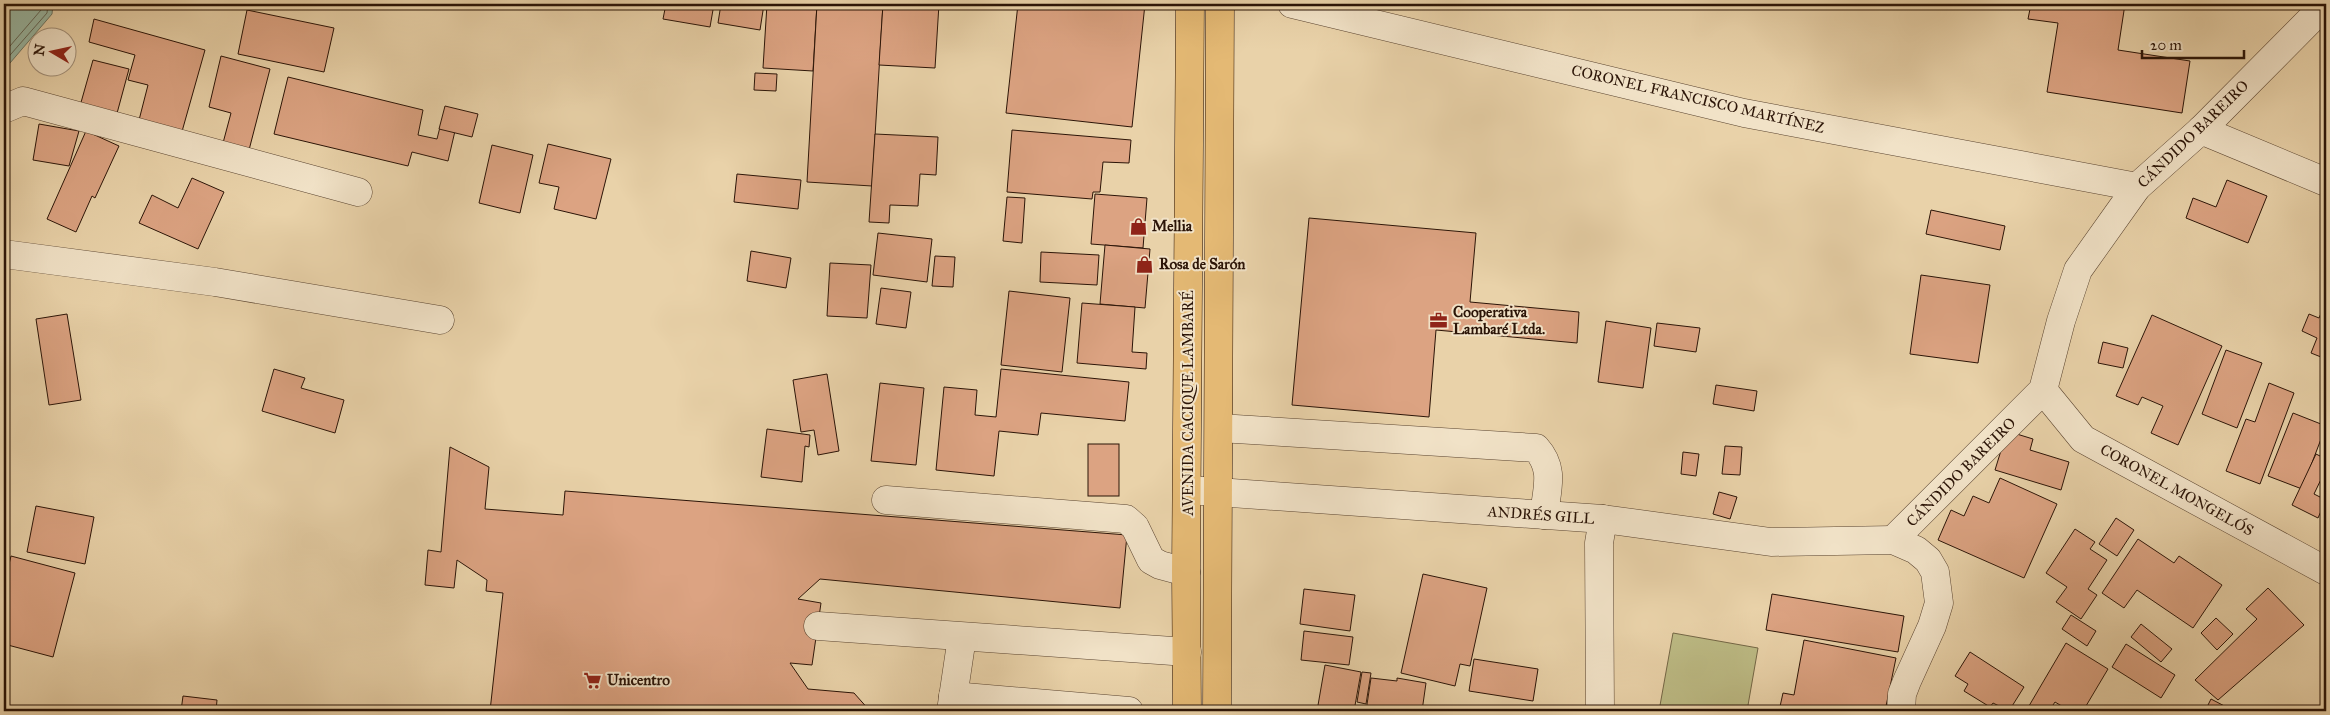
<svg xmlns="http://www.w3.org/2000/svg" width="2330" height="715" font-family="'IM FELL Great Primer',serif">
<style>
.green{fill:#bcba84;stroke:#746746}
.water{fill:#99b8a4;stroke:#6d7665}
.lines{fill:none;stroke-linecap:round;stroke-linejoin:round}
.shore{stroke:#626656;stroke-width:1}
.building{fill:#dca382;stroke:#2b1407}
.minor-casing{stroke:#5a4430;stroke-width:29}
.major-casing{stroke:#2b1407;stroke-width:29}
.minor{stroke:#f1e2c7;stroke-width:28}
.major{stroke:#e4b974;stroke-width:28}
.labels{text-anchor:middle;stroke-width:4;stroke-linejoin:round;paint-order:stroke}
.street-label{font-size:15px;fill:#2b1407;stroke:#f1e2c7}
.poi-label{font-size:15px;font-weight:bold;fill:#2b1407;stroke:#f1e2c7;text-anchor:start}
</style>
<rect width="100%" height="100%" fill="#e9d2a9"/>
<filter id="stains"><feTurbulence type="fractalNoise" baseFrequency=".004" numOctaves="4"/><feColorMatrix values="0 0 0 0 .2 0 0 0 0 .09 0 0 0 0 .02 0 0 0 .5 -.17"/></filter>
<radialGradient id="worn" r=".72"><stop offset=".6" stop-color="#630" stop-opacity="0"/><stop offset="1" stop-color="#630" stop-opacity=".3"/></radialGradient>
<path class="green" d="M1673 633 1758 648 1747 711H1659Z"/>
<path class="water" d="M4 4H53L52 14 4 70Z"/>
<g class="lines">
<g class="shore">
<path d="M4 53 41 10 42 4"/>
<path d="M4 62 47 13 48 4"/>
</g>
</g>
<g class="building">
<path d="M666 4H714L710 27 663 19Z"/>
<path d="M721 4H764L760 30 718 23Z"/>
<path d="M767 4H817L813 71 763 68Z"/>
<path d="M817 4H883L872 186 807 182Z"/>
<path d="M883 4H939L935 68 879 65Z"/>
<path d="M1018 4H1145L1132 127 1006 113Z"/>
<path d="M2031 4H2125L2118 50 2190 61 2182 113 2047 92 2058 23 2028 19Z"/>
<path d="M247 10 334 28 324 72 238 54Z"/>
<path d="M94 19 205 50 181 135 138 124 148 85 128 80 135 55 89 42Z"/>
<path d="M221 56 270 69 249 150 223 143 231 113 209 107Z"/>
<path d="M93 60 129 69 116 117 80 106Z"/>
<path d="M755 73 777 74 776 91 754 90Z"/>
<path d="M288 77 423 110 418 135 437 139 440 127 455 131 448 161 412 152 408 166 274 134Z"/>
<path d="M445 106 478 114 472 137 439 129Z"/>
<path d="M39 124 79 131 69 166 33 160Z"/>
<path d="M1012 130 1131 140 1129 163 1103 162 1100 192H1093L1092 199 1007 192Z"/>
<path d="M86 131 119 146 95 198 92 196 76 232 47 219Z"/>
<path d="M875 134 938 137 936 175 920 174 918 206 890 205 889 223 869 222Z"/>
<path d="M548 144 611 159 596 219 554 209 559 187 539 183Z"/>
<path d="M492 145 533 155 520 213 479 203Z"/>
<path d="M737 174 801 180 798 209 734 202Z"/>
<path d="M192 178 224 192 198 249 139 223 152 195 178 208Z"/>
<path d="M2227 180 2267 196 2248 243 2186 218 2193 198 2216 207Z"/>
<path d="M1095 194 1147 198 1143 248 1091 244Z"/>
<path d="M1007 197 1025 198 1022 243 1003 241Z"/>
<path d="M1931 210 2005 226 2000 250 1926 234Z"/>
<path d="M1309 218 1476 233 1470 302 1579 312 1577 343 1436 330 1429 417 1292 405Z"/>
<path d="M878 233 932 239 927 282 873 275Z"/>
<path d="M1105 245 1150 249 1145 308 1100 304Z"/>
<path d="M751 251 791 258 786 288 747 281Z"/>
<path d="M1041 252 1099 255 1097 285 1040 282Z"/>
<path d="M935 256 955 257 953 287 932 286Z"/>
<path d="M830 263 871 265 867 318 827 316Z"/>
<path d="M1921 275 1990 285 1978 363 1910 354Z"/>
<path d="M881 288 911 292 906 328 876 324Z"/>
<path d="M1009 291 1070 298 1062 372 1001 365Z"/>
<path d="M2326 302V359L2311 353 2317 338 2302 331 2309 314 2319 318Z"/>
<path d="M1082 303 1135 307 1132 352 1147 353 1146 369 1077 363Z"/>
<path d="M67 314 81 400 49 405 36 319Z"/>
<path d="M2152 315 2222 346 2178 445 2151 433 2163 406 2142 397 2138 405 2116 396Z"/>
<path d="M1606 321 1651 328 1643 388 1598 382Z"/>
<path d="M1657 323 1700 328 1696 352 1654 346Z"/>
<path d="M2103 342 2128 348 2123 368 2098 363Z"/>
<path d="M2226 350 2262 363 2237 428 2202 414Z"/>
<path d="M274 369 305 378 301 388 344 400 335 433 262 411Z"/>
<path d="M1001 369 1129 382 1125 421 1041 413 1038 435 999 431 994 476 936 470 944 387 977 390 975 415 996 417Z"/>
<path d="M827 374 839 451 818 455 814 430 801 432 793 380Z"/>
<path d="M880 383 924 388 916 465 871 461Z"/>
<path d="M2269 383 2294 393 2260 484 2226 471 2246 419 2255 422Z"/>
<path d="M1716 385 1757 391 1754 411 1713 404Z"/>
<path d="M2293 413 2326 426 2302 489 2268 476Z"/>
<path d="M767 429 810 435 809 447 805 446 802 482 761 477Z"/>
<path d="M2007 431 2033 439 2030 450 2069 462 2061 490 1995 470Z"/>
<rect x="1088" y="444" width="31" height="52"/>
<path d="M1725 446 1742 447 1740 475 1722 474Z"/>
<path d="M450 447 489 467 485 509 563 515 565 491 1127 535 1120 608 820 579 798 599 821 603 812 665 790 663 808 689 854 693 870 711H490L503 593 486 591 487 580 457 560 454 588 425 585 428 550 441 552Z"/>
<path d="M1683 452 1699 454 1696 476 1681 474Z"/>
<path d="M2316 454 2326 459V469L2314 494 2326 500 2318 518 2292 505Z"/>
<path d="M2000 478 2057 504 2024 578 1938 540 1951 510 1964 516 1973 496 1989 503Z"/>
<path d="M1719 492 1737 497 1730 519 1713 514Z"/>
<path d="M36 506 94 517 85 564 27 552Z"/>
<path d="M2116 518 2134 530 2117 556 2099 544Z"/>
<path d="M2075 529 2095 542 2090 549 2107 560 2088 589 2097 595 2081 619 2056 602 2067 587 2046 573Z"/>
<path d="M2138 539 2174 563 2179 556 2222 585 2193 628 2137 590 2124 608 2102 593Z"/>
<path d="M11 556 75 573 53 657 4 644V585Z"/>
<path d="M1423 574 1487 588 1470 666 1460 664 1455 686 1401 673Z"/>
<path d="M2268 588 2304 625 2218 700 2195 680 2257 619 2246 609Z"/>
<path d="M1304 589 1355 595 1350 631 1300 624Z"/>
<path d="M1772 594 1904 616 1898 652 1766 630Z"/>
<path d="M2071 615 2096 631 2087 646 2062 629Z"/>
<path d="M2216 618 2233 634 2217 650 2201 633Z"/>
<path d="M2141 624 2172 649 2161 662 2131 637Z"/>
<path d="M1304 631 1353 637 1349 665 1301 660Z"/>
<path d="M1804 640 1896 658 1885 711H1869L1845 706 1844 711H1779L1783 693 1794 695Z"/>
<path d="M2066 643 2108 669 2083 711H2070L2055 702 2049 711H2026Z"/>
<path d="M2126 644 2175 675 2161 698 2112 667Z"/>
<path d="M1970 652 2024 687 2009 711 1993 703 1990 707 1964 691 1968 684 1955 676Z"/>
<path d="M1474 659 1538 669 1533 701 1469 691Z"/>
<path d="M1325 665 1361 672 1354 711H1317Z"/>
<path d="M1362 672 1371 673 1366 704 1357 702Z"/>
<path d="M1371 678 1397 681V678L1426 683 1422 711H1366Z"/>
<path d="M183 696 217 700 216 711H181Z"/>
<path d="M2211 699 2234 711H2205Z"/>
<path d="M4 707 31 710V711H4Z"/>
</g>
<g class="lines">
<defs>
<g id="minor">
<path d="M1292 4 1744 113 2137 187"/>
<path d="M4 109 23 101 358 192"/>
<path d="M2201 130 2326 182"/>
<path d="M4 254 215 282 440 320"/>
<path d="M2043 390 2083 439 2326 571"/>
<path d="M1219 428 1536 448C1555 469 1547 488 1544 515"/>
<path d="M1188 490 1603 519 1771 542 1893 540 1916 550 1928 560 1935 572 1939 603 1932 626 1907 681 1902 694 1901 711"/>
<path d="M886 500 1126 519 1135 527 1151 560 1160 565 1186 572"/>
<path d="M1893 540 2043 390 2061 321 2078 270 2137 187 2201 130 2326 4"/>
<path d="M818 626 1187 652"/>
<path d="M953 696 1129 711"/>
<path d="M951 711 962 637"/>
<path d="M1600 711 1599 543 1603 519"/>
</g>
<g id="major">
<path d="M1187 711 1186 572 1190 4"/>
<path d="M1217 711 1220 4"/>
</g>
</defs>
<use href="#minor" class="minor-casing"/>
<use href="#major" class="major-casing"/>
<use href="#minor" class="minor"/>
<use href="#major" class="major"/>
</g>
<defs>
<symbol id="shop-bare" viewBox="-9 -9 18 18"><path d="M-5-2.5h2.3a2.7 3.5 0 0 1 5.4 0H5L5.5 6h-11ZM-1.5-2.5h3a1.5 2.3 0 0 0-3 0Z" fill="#8f2418" stroke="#f1e2c7" stroke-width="2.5" paint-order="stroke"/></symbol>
<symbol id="office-bare" viewBox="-9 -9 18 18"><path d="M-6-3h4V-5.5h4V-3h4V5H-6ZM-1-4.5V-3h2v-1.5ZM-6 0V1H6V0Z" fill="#8f2418" stroke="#f1e2c7" stroke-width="2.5" paint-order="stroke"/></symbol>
<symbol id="supermarket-bare" viewBox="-9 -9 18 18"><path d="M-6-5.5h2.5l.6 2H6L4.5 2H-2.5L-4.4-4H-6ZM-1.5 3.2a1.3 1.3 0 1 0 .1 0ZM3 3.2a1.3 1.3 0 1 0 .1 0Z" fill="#8f2418" stroke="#f1e2c7" stroke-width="2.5" paint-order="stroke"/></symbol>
</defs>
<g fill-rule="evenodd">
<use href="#shop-bare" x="1126" y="214" width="25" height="25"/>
<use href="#shop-bare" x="1132" y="252" width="25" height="25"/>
<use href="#office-bare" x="1426" y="308" width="25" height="25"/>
<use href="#supermarket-bare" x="580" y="668" width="25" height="25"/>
</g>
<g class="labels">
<g class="street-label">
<text transform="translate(1698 99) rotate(13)" y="5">CORONEL FRANCISCO MARTÍNEZ</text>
<text transform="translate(2193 134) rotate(-44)" y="5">CÁNDIDO BAREIRO</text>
<text transform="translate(1188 403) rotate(-90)" y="5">AVENIDA CACIQUE LAMBARÉ</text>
<text transform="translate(1961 472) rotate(-45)" y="5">CÁNDIDO BAREIRO</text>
<text transform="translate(2177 490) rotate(29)" y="5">CORONEL MONGELÓS</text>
<text transform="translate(1541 515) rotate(4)" y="5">ANDRÉS GILL</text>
</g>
<g class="poi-label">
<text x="1152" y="231">Mellia</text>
<text x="1159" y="269">Rosa de Sarón</text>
<text x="1453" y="317">Cooperativa<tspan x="1453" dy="17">Lambaré Ltda.</tspan></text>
<text x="607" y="685">Unicentro</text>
</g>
</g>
<rect width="2330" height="715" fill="none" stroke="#e9d2a9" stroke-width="20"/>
<rect x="5" y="5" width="2320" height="705" fill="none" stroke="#2b1407" stroke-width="2.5"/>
<rect x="10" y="10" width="2310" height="695" fill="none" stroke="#2b1407"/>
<g transform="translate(52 52) rotate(279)"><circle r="24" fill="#f1e2c7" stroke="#a2907a"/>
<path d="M0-4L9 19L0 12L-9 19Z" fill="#8f2418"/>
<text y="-8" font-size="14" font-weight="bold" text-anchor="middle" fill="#2b1407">N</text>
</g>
<path d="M2142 50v8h102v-8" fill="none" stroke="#2b1407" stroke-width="2.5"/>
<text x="2150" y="50" font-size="15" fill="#2b1407" stroke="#f1e2c7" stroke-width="4" paint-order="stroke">20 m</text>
<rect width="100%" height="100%" filter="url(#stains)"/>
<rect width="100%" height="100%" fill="url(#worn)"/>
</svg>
